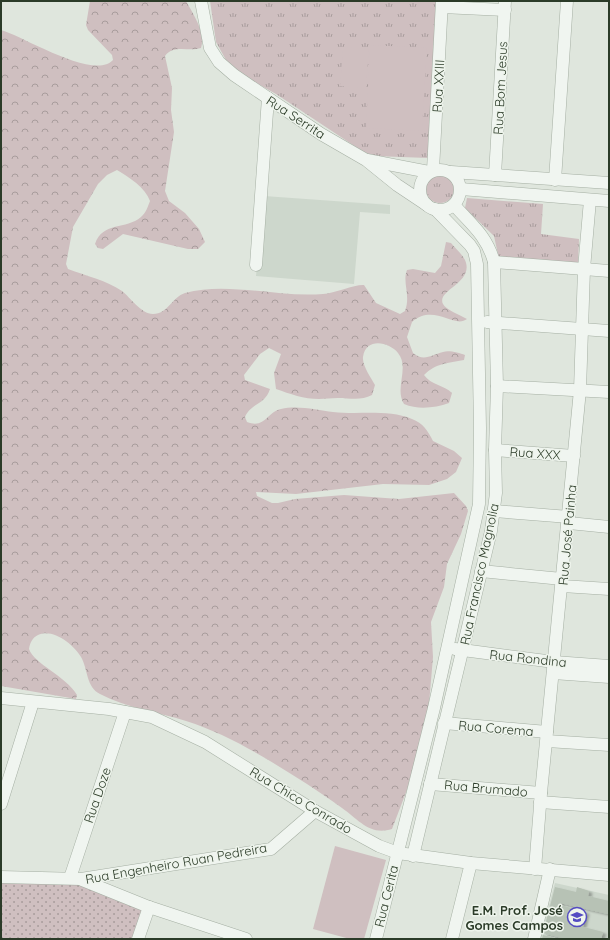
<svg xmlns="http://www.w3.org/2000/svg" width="610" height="940" font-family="Quicksand,sans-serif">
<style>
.built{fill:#cdd7cc}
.grass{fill:url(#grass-dots)}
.forest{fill:url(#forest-crowns)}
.park{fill:url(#park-tufts)}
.pitch{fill:#cfbfc0}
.building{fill:#b7c2b5;filter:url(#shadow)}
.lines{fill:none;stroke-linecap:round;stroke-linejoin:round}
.minor-casing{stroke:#a5afa3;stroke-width:13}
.minor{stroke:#f0f5f0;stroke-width:12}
.labels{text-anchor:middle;stroke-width:3;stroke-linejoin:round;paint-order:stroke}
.street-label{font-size:13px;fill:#2b3b28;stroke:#eef4ec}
.poi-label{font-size:13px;font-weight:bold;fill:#2b3b28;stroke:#eef4ec;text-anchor:end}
</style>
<defs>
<pattern id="grass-dots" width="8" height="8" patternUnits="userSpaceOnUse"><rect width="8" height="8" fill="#cfbfc0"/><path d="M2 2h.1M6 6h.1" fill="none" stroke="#a89c9c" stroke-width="1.8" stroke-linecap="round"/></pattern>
<pattern id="forest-crowns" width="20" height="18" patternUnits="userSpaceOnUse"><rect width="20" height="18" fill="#cfbfc0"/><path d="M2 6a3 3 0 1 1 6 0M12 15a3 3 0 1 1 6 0" fill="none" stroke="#a89c9c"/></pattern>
<pattern id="park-tufts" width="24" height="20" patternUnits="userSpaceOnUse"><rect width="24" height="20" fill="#cfbfc0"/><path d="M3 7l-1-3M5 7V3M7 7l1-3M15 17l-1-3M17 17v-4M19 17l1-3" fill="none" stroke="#a89c9c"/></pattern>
<filter id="shadow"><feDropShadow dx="3.5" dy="2" stdDeviation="1" flood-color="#0004"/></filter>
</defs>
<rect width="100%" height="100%" fill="#dfe6dd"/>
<g class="built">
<path d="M264 196 390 205V214L360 212 354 284 256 276Z"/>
<path d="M555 883 609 895V939H540Z"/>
</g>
<path class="grass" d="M1 883 86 884 145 908 134 939H1Z"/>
<path class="forest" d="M90 1H186C193 14 206 32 201 48 189 52 173 44 165 56L172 88 171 110 174 132 165 191 169 201 185 213 199 229 205 242 198 249H188L123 234 103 249 98 248 95 244C103 221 126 230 141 217 146 213 148 206 150 201 145 187 130 178 117 170L107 175 98 184 73 227 66 264 68 269C86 276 106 280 122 291 130 297 141 314 153 314 168 314 172 297 185 293 228 281 278 298 323 294 335 293 356 284 364 285L376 303 400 314 405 311C411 295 402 283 407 270L413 269 435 273 441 266 446 242 451 243C455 248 462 254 465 260 475 283 436 290 443 304 446 310 460 315 467 319 454 329 434 303 412 322L407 337 413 353C424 362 431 355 443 352 449 350 459 353 465 355L464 360C448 363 436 363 424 375 431 385 444 385 452 393L449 403C435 408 418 410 404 404 394 388 410 368 398 353 389 342 366 337 363 357 362 365 371 378 375 385L372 395C361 401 350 398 338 398 331 398 325 399 319 399 304 399 290 394 276 389L274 373 281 354 269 348 260 354 244 375 245 380 270 389C265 405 251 403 245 417L247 422C265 429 267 412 281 409 297 405 318 410 333 412 359 415 388 409 412 419 423 423 428 431 433 441L454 451 462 458 456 472 447 479 429 485 383 484 296 494 256 492 257 496 272 503H278L295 499 344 495 399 499 454 493 466 506 468 511 461 534 447 564 444 587 431 622 433 657 428 716 410 782 392 829C370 836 359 820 342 808 331 800 319 792 307 784 269 760 230 735 186 721 158 712 126 708 100 694 86 687 88 669 81 657 74 645 53 628 38 635 32 638 30 643 29 649 34 664 66 676 77 695L76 699 1 686V30C23 36 94 81 113 60L112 55 88 30 86 25Z"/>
<g class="park">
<path d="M210 1H437L428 158 374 156 362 151 276 94 244 76 226 60 216 42Z"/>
<circle cx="440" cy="189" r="14"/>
<path d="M467 198 543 204 541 234 579 239 578 266 499 259 494 236 465 208Z"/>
</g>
<g class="pitch">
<path d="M370 45 427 48 422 131 366 128Z"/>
<path d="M343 47 369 49 366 88 340 86Z"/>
<path d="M335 846 386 860 364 939H350L313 929Z"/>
</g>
<g class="building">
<path d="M555 887 576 892 577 887 589 891 588 896 609 901 608 914 560 903V905L586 912 583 926 564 922 603 932 601 939H566L543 933Z"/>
<path d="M543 935 555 938V939H542Z"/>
</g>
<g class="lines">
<defs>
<g id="minor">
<path d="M201 1 210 48 219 62 234 75 321 134 366 160 397 185 427 205"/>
<path d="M442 7 505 10"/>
<path d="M367 160 429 172"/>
<circle cx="440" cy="190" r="20"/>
<path d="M433 170 442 1"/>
<path d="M451 172 609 183"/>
<path d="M495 175 505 1"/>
<path d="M555 180 567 1"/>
<path d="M461 189 609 201"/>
<path d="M494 262 609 271"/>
<path d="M256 265 268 98"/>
<path d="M487 322 609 331"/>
<path d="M497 386 609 392"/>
<path d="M495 450 574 456"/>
<path d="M494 511 569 517"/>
<path d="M569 523 609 527"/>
<path d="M481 571 562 579"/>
<path d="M562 586 609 589"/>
<path d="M455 649 554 662 609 666"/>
<path d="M553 673 609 677"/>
<path d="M1 698 109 709 152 717 205 742 315 811 379 846 398 853 471 863 609 875"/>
<path d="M444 723 547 732"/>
<path d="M547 741 609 745"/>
<path d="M430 784 541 793"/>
<path d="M540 802 609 807"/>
<path d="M1 804 33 702"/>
<path d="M413 856 491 531 496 493 495 450 497 386 494 262C487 236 471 224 454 205"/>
<path d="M535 869 541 793 580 390 584 269 590 200"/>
<path d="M1 877 81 879 271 849 315 811"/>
<path d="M70 878 125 712"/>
<path d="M82 880 149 907 246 939"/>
<path d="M138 939 149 907"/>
<path d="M376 939 434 708 479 504 480 428 477 264 474 251 470 245 435 209"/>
<path d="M452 939 471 863"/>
<path d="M534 939 550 869"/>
</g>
</defs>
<use href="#minor" class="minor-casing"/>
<use href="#minor" class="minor"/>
</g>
<defs>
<symbol id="school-ring" viewBox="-11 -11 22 22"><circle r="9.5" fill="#eef4ec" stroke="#544bc2" stroke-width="1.5"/><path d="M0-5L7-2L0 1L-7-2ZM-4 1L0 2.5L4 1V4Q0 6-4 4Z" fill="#544bc2"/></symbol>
</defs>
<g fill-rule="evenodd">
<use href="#school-ring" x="566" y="906" width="22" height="22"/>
</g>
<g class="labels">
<g class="street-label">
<text transform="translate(438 86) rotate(-87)" y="5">Rua XXIII</text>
<text transform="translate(500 88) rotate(-87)" y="5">Rua Bom Jesus</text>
<text transform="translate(296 117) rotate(33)" y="5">Rua Serrita</text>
<text transform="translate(535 453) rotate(4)" y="5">Rua XXX</text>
<text transform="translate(567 535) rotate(-85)" y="5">Rua José Painha</text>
<text transform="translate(479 574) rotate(-78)" y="5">Rua Francisco Magnolia</text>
<text transform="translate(528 658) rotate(6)" y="5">Rua Rondina</text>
<text transform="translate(496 728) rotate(5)" y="5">Rua Corema</text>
<text transform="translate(486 788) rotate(5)" y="5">Rua Brumado</text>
<text transform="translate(97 795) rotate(-71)" y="5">Rua Doze</text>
<text transform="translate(301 800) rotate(31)" y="5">Rua Chico Conrado</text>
<text transform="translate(176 863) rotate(-10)" y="5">Rua Engenheiro Ruan Pedreira</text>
<text transform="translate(386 896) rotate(-76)" y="5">Rua Cerita</text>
</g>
<g class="poi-label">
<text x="563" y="915">E.M. Prof. José<tspan x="563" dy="15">Gomes Campos</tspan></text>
</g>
</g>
<rect width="610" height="940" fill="none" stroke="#2b3b28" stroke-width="4"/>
</svg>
